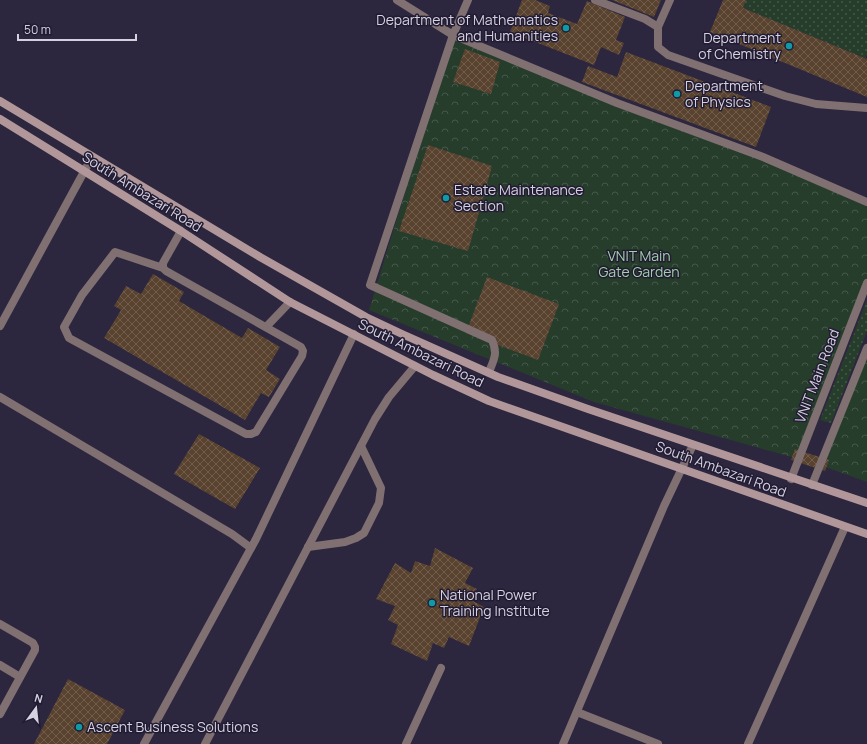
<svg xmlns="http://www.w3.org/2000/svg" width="867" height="744" font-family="Manrope,sans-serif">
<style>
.grass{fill:url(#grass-dots)}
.park{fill:url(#park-crowns)}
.building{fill:url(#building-cross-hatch)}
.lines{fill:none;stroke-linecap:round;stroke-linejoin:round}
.service{stroke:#807071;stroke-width:8}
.minor{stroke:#807071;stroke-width:8}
.tertiary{stroke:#807071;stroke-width:8}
.secondary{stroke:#b19799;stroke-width:8}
.culture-dot{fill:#0f9aa8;stroke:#221c33;stroke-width:1.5}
.labels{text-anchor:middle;stroke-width:3;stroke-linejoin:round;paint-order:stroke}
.poi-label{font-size:14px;fill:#d5d1e1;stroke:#221c33;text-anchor:start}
.street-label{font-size:14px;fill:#d5d1e1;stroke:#221c33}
.park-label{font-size:14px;fill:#a0d0a9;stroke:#221c33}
</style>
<defs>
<pattern id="grass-dots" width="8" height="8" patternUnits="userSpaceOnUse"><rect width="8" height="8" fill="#273d2c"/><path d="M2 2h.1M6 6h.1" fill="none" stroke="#45584a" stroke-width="1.8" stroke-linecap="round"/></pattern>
<pattern id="park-crowns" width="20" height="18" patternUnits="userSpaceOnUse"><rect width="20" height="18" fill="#273d2c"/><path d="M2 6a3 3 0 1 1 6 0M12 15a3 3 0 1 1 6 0" fill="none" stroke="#45584a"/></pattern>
<pattern id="building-cross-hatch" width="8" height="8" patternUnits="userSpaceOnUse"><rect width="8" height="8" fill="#59422e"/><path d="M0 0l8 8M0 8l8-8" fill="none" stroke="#705c4c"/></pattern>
</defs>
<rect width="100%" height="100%" fill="#2c263e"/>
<g class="grass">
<path d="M746 0H867V55L865 58 743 8Z"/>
<path d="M867 300V331L831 423 820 420Z"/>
</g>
<g class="park">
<path d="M453 35 867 202V283L799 459 594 402 369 310Z"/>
<path d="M867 348V482L820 465Z"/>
</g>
<g class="building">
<path d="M522 0H535L550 6 548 13 577 24 587 1 625 17 616 40 624 43 619 55 601 47 594 65 510 32Z"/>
<path d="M612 0H661L654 17Z"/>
<path d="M723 0H746L743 8 867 59V97L710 32Z"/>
<path d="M465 49 500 62 491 94 453 82Z"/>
<path d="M626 52 771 107 756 147 582 82 588 66 617 77Z"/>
<path d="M428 145 492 166 468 251 399 231Z"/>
<path d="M153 274 184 292 179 301 242 338 248 328 280 347 266 370 280 379 269 397 261 393 245 420 104 338 121 310 114 306 126 286 141 294Z"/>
<path d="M487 277 559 304 538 360 466 333Z"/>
<path d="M199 434 260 468 235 509 174 474Z"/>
<path d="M795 449 829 460 825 471 791 460Z"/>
<path d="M435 548 473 568 465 583 477 589 471 600 484 607 469 646 449 637 444 648 433 643 427 661 391 644 398 625 388 620 395 606 376 599 395 563 411 573 415 561 430 566Z"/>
<path d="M68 679 125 710 107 744H34Z"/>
</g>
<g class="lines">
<g class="service">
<path d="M397 0 453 35 617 103 763 157 867 202"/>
<path d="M468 0 453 35 370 285 492 340C498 354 494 359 489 372"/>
<path d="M595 0 645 19 658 27V47L668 55 785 96 816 104 867 108"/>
<path d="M658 27 670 0"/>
<path d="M163 268 115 252 82 295 64 327 69 338 246 434H251L256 432 302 356 303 351 301 347 166 271 163 268V263L181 231"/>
<path d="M266 327 290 302"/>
<path d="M791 479 867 283"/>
<path d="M812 485 867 348"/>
<path d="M308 547 345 542 356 538 364 533 379 503 381 488 361 446"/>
<path d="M0 624 33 643 35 647V650L0 714"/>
<path d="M0 665 20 677"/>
</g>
<g class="minor">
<path d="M0 397 232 534 251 548"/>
<path d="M577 712 658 744"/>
<path d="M144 744 256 539 354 334"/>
<path d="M205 744 375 419 389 397 415 366"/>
<path d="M406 744 441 668"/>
<path d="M563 744 664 506 693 445"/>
<path d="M748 744 845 527"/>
</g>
<path class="tertiary" d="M0 326 92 157"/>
<g class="secondary">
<path d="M0 101 260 257 366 317 402 334 498 377 588 409 867 503"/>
<path d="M0 119 181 231 290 302 433 375 489 401 867 534"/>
</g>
</g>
<g class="culture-dot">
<circle cx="566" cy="28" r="4"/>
<circle cx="789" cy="46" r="4"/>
<circle cx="677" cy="94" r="4"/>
<circle cx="446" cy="198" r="4"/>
<circle cx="432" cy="603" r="4"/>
<circle cx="79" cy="727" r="4"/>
</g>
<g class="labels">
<g class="poi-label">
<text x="558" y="25" text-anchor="end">Department of Mathematics<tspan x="558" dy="16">and Humanities</tspan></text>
<text x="781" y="43" text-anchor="end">Department<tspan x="781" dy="16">of Chemistry</tspan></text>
<text x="685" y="91">Department<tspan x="685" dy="16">of Physics</tspan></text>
<text x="454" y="195">Estate Maintenance<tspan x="454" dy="16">Section</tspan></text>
<text x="440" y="600">National Power<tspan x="440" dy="16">Training Institute</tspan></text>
<text x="87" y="732">Ascent Business Solutions</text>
</g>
<g class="street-label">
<text transform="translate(142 192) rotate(32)" y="5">South Ambazari Road</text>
<text transform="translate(421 353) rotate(26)" y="5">South Ambazari Road</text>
<text transform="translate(817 376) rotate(-69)" y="5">VNIT Main Road</text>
<text transform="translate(721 469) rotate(20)" y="5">South Ambazari Road</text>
</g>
<g class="park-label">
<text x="639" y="261">VNIT Main<tspan x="639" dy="16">Gate Garden</tspan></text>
</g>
</g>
<g transform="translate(36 708) rotate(15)" stroke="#221c33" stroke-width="3" paint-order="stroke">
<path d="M0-3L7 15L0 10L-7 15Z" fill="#d5d1e1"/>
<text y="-6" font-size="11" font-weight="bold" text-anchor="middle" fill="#d5d1e1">N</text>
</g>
<path d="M18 34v6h118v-6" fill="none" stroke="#d5d1e1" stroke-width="2"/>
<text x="24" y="34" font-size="12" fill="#d5d1e1" stroke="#221c33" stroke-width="3" paint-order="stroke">50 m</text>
</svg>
